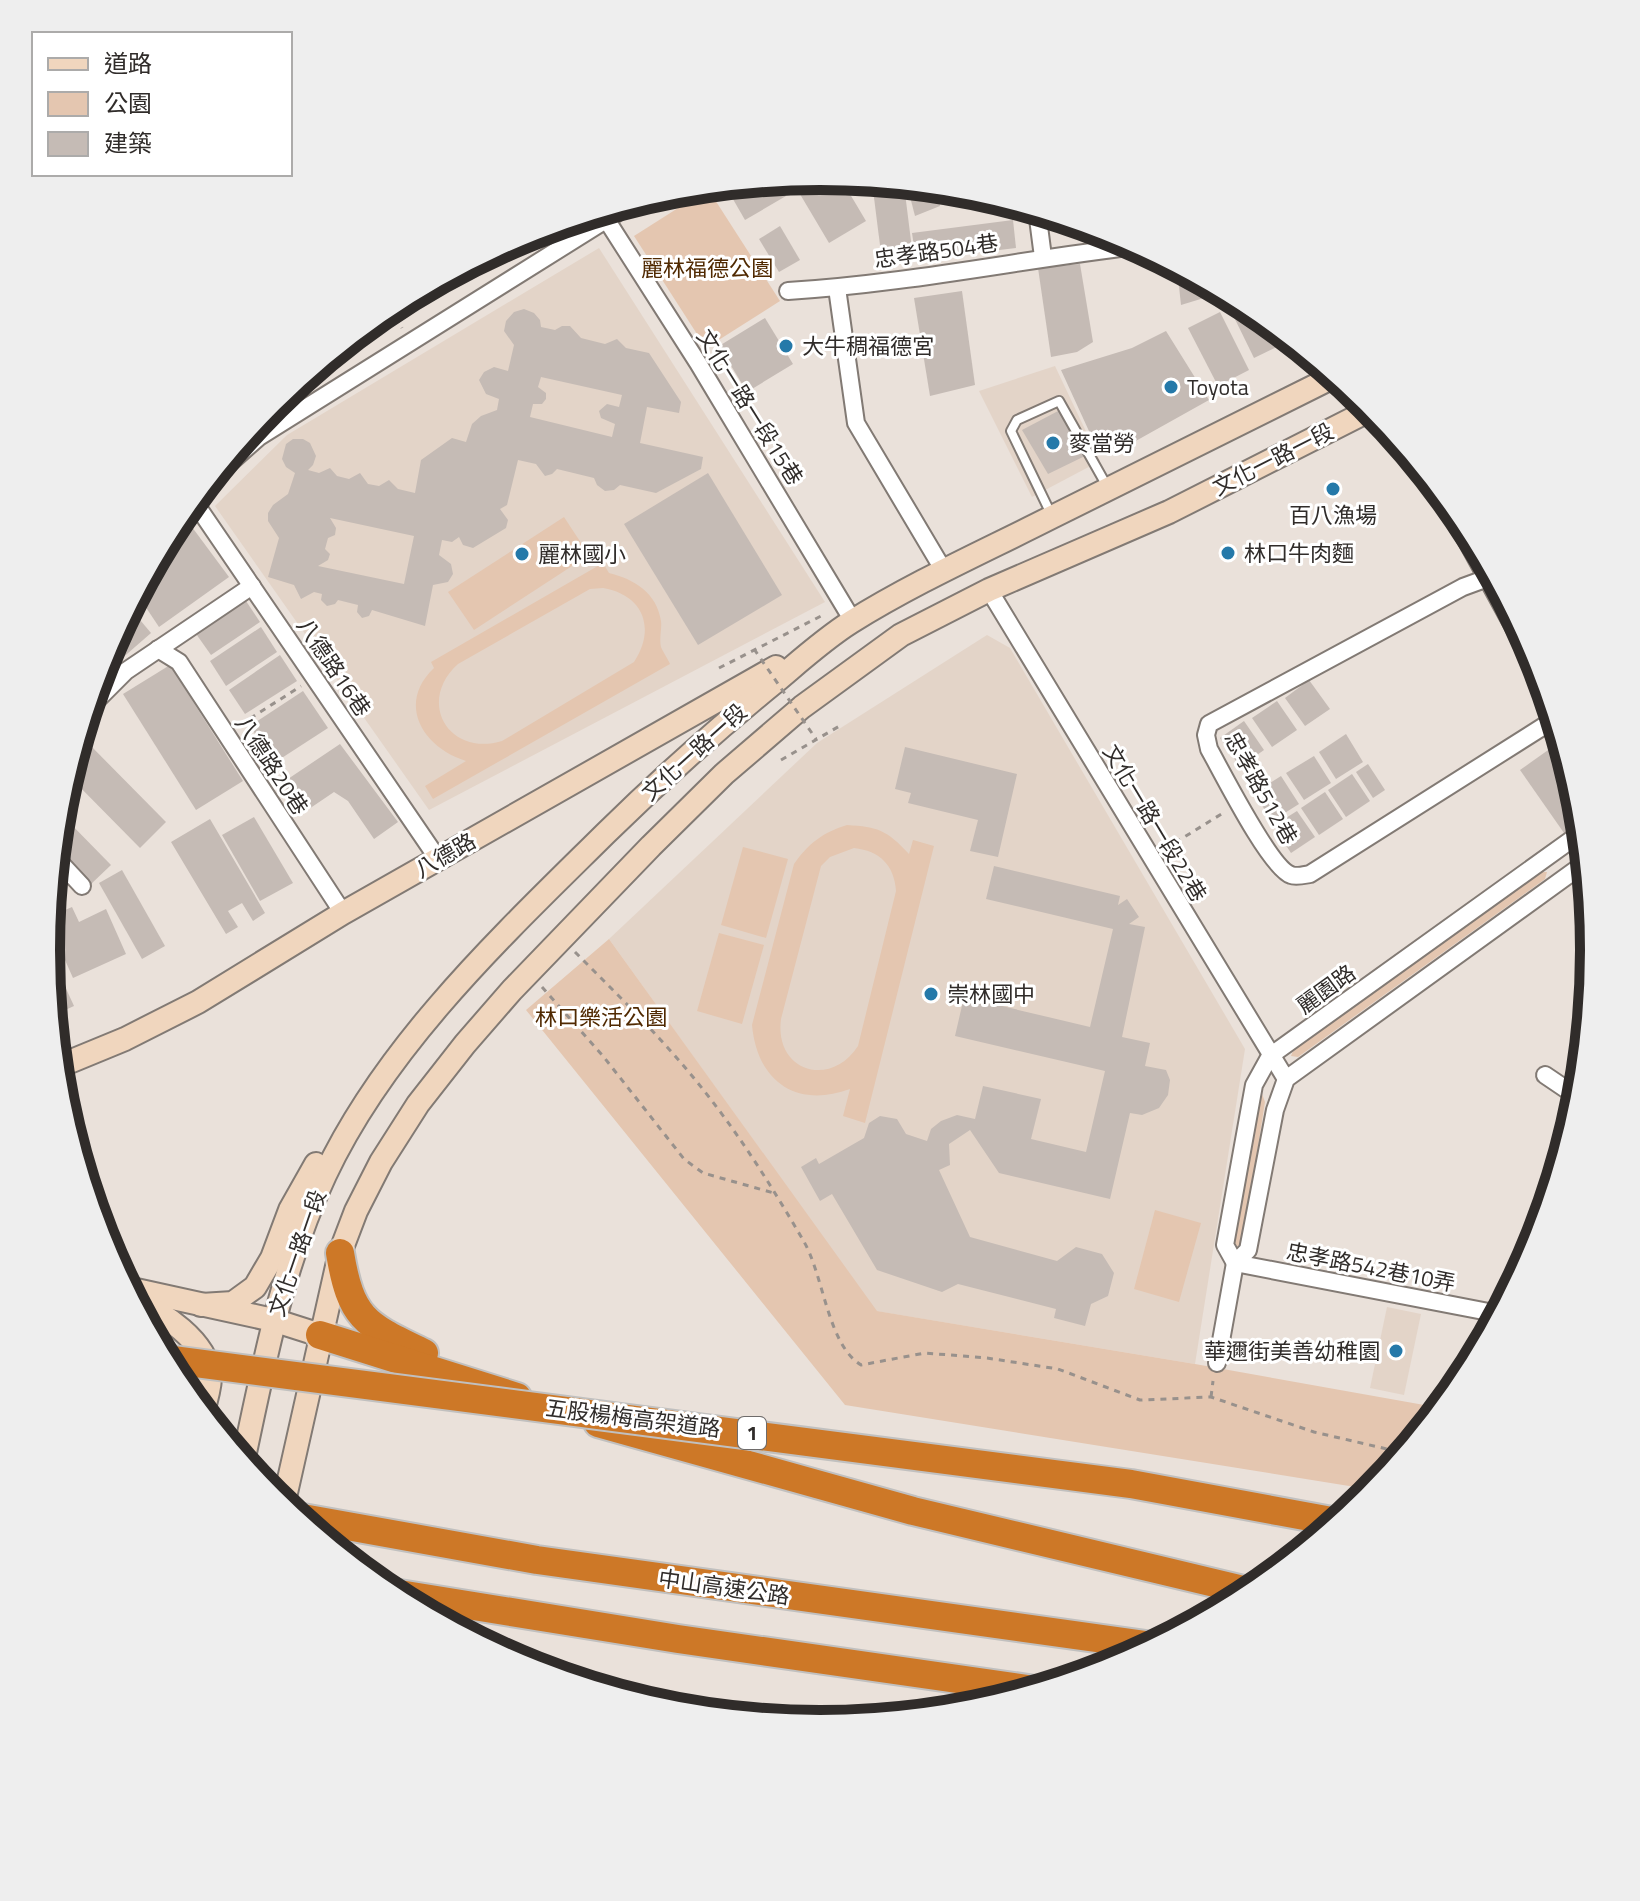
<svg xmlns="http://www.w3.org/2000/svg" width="1640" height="1901" font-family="'Titillium Web','Noto Sans TC',sans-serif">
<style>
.built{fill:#e3d4c8}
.green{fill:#e4c6b0;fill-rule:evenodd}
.building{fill:#c5bbb5;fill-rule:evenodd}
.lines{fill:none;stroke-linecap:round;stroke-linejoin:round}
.lane-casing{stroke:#827a74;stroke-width:12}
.street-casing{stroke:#827a74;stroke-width:20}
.secondary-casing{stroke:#827a74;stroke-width:26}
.highway-casing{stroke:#c1c0bf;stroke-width:32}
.path{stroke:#98918c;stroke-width:3;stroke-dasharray:6 6;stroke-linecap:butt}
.lane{stroke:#fff;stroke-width:8}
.street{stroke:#fff;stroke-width:16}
.secondary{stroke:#f0d6be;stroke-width:22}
.highway{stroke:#cd7827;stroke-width:28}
.highway-bridge-casing{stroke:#c1c0bf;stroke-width:32;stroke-linecap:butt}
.path-bridge{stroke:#98918c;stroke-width:3;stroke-dasharray:6 6;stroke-linecap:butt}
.highway-bridge{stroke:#cd7827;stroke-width:28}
.poi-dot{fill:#2579a9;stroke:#fff;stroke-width:3}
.labels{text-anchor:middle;stroke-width:6;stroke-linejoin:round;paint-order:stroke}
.shield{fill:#fff;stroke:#6e6b6a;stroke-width:2}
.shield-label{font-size:20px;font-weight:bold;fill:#302c2a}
.street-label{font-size:22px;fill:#302c2a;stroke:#fff}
.park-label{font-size:22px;fill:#502901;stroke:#fff}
.poi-label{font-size:22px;fill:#302c2a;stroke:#fff;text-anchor:start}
.rim{fill:none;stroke:#302c2a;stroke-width:10}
</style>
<rect width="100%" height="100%" fill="#eae1da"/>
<g class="built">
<path d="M599 248 825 602 429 810 215 506 287 435Z"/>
<path d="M1055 366 1100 461 1032 497 979 391Z"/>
<path d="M987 635 1010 648 1245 1049 1195 1364 876 1311 609 939 817 743Z"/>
<path d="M1387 1307 1421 1314 1404 1395 1370 1388Z"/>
</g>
<g class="green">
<path d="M708 189 780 301 706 348 634 236Z"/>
<path d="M564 517 589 555 474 630 448 592Z"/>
<path d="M603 563 609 573C634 579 657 593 661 621 662 629 659 639 661 647 663 652 668 659 670 664L433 799 425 786 466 761C423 748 396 704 434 668L431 662ZM603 588C644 595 656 629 634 662L502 741C449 757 416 702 458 664L590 589Z"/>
<path d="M847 825C878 827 887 830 909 854L913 840 934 846 865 1123 843 1116 850 1089C796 1109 757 1081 752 1025L794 864C809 843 822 833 847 825ZM854 848C880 851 894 865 896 891L858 1046C830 1089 774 1071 781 1019L821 866 830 857Z"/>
<path d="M743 847 788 859 766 938 721 925Z"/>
<path d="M1540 872H1547L1545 879 1298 1057 1291 1056 1293 1051Z"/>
<path d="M719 933 764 945 742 1024 697 1011Z"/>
<path d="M609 939 877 1311 1195 1364 1441 1408 1374 1490 845 1405 526 1010Z"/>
<path d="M1262 1094 1265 1102 1243 1242 1235 1248 1232 1239 1257 1096Z"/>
<path d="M1155 1210 1201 1223 1179 1302 1134 1289Z"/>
</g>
<g class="building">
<path d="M820 177 841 179 866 221 829 243 791 179Z"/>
<path d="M777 181 786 196 745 220 726 187Z"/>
<path d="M872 182 904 185 912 249 881 253Z"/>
<path d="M907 185 937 188 940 206 915 216Z"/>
<path d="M1013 220 1016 248 916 260 912 233Z"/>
<path d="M780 226 800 260 779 272 759 239Z"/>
<path d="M1080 264 1093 342 1077 352 1051 357 1038 268Z"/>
<path d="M1177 268 1216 289 1217 294 1181 305Z"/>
<path d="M962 291 975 385 930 396 914 298Z"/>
<path d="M1242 303 1250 307 1291 340 1254 358 1230 309Z"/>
<path d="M524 309 534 313 540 320 541 327 555 330 562 326H570L581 338 605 344 617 339 626 348 649 353 681 402 679 413 647 407 640 443 703 457 701 469 656 493 620 485 614 490 605 491 597 485 594 478 557 469 552 474 545 476 536 464 518 460 507 505 500 509 508 520 506 528 473 548 463 545 459 537 452 542 442 540 439 555 451 564 453 574 448 582 433 585 425 626 372 610 369 616 362 618 357 612 358 605 338 600 335 604 327 606 321 600 322 594 314 592 301 599 294 585 268 577 279 538 268 521V513L273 505 288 494 295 473 286 467 282 459 286 444 293 439H303L310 443 316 456 313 465 308 470 319 473 330 468 337 476 349 479 360 473 368 484 379 486 389 480 398 489 415 493 421 460 452 438 466 442 472 424 481 416 497 410 499 399 486 394 479 380 484 372 494 367 508 371 514 345 504 331 506 321 514 312ZM541 377 622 395 619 407 607 404 599 411 601 418 615 424 612 437 530 417 533 404H542L546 399V393L538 387ZM330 518 414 536 404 584 318 566 328 560 330 554 325 549 328 538 335 535 336 528Z"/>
<path d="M1220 312 1249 370 1218 386 1188 328Z"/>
<path d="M765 318 793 364 747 392 719 346Z"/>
<path d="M1166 331 1209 400 1116 452 1107 434 1094 442 1061 370 1132 348Z"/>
<path d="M1060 410 1085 456 1048 474 1022 430Z"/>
<path d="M708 473 782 595 698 645 624 524Z"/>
<path d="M186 519 229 577 159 627 137 594 171 530Z"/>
<path d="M244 598 260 622 211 655 194 631Z"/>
<path d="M130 608 151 633 104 674 100 669 105 654Z"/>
<path d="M261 627 277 652 226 686 210 661Z"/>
<path d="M280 655 297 681 245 714 229 690Z"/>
<path d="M170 665 243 781 196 810 123 694Z"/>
<path d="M1309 680 1330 709 1305 726 1285 698Z"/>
<path d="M303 691 328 728 274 763 250 726Z"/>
<path d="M1277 701 1297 730 1272 747 1252 718Z"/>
<path d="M1244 721 1264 750 1240 767 1220 738Z"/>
<path d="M1346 734 1363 762 1336 779 1319 752Z"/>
<path d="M83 738 166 822 140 848 68 775 78 742Z"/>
<path d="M340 744 398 822 374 839 348 801 334 792 303 813 282 783Z"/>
<path d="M905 747 1017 774 998 857 970 851 978 820 908 803 911 793 895 789Z"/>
<path d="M1551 748 1573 780 1579 800 1581 821 1564 833 1520 770Z"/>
<path d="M1314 756 1331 783 1304 800 1286 773Z"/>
<path d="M1368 764 1385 790 1373 798 1356 772Z"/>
<path d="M1352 774 1370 801 1346 817 1328 790Z"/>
<path d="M1281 776 1299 804 1272 821 1254 793Z"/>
<path d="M1325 792 1343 819 1319 835 1301 808Z"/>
<path d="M1297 811 1315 837 1291 853 1273 826Z"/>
<path d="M60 813 111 865 90 885 56 851Z"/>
<path d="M254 817 293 883 260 901 222 835Z"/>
<path d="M210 819 265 913 253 921 242 903 228 911 238 927 226 934 171 842Z"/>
<path d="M994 866 1120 896 1118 905 1127 899 1139 917 1129 924 1145 927 1122 1037 1150 1043 1145 1066 1166 1070 1170 1080 1168 1095 1159 1108 1142 1115 1130 1113 1110 1199 999 1173 970 1130 949 1144 950 1165 939 1170 970 1237 1057 1261 1076 1247 1102 1254 1114 1273 1108 1296 1091 1304 1085 1326 1054 1318 1056 1309 958 1284 942 1292 877 1270 832 1194 820 1201 801 1167 816 1158 819 1164 864 1138 869 1123 880 1116 897 1119 906 1134 927 1141 931 1129 941 1121 957 1115 975 1119 983 1086 1041 1099 1031 1139 1086 1152 1105 1071 955 1036 964 997 1090 1027 1113 929 986 899Z"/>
<path d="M122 870 165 946 142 959 99 883Z"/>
<path d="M72 907 79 922 106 909 126 954 73 978 49 924V917Z"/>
<path d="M46 945 74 1006 52 1016 46 950Z"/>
</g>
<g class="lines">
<defs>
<path id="lane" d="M1052 516 1011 431 1017 420 1059 401 1108 488"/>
<g id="street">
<path d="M1037 211 1043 257"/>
<path d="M606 219 698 363 853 621"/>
<path d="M837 288 856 423 944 571"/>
<path d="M788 291C904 284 1020 260 1136 246"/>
<path d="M207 483 259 437 636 201"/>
<path d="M193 500 438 859"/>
<path d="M1493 576 1463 587 1209 724 1206 735 1209 749C1222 772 1270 868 1291 875 1296 877 1304 875 1310 874L1555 719"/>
<path d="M989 590 1286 1079"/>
<path d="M158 649 179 662 343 913"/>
<path d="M88 709 126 671 252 586"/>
<path d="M55 857 82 886"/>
<path d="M1545 1075 1579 1098"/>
<path d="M1235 1263 1225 1245 1254 1085 1270 1056 1582 832"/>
<path d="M1235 1263 1499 1314"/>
<path d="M1217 1363 1235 1263 1248 1250 1275 1110 1286 1079 1585 863"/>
</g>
<g id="secondary">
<path d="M1450 504 1540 669"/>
<path d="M57 1067 125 1039 198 1002 343 913 776 667"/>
<path d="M127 1288 273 1320 320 1335"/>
<path d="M134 1301C163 1312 206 1341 210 1375 211 1386 205 1402 203 1413"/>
<path d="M201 1305 233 1303 255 1287 272 1258 290 1210 316 1164"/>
<path d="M243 1462C264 1364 282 1266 325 1175 387 1043 504 934 606 833 660 780 716 730 775 682 800 661 824 639 851 622 915 582 985 551 1052 517 1146 470 1240 423 1335 376"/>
<path d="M283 1506 340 1253 356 1211 381 1162 418 1104 465 1044 512 990 651 846 724 774 802 707 901 635 989 590 1169 512 1372 409"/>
</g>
<g id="highway">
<path d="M340 1253C351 1320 366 1325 424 1353"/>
<path d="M320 1335 517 1397"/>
<path d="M598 1423 913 1511 1252 1592"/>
<path d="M297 1517 537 1560 1153 1646"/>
<path d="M387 1592 678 1639 1035 1690"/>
</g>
</defs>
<use href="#lane" class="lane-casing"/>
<use href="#street" class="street-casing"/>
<use href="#secondary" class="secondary-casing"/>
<use href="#highway" class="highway-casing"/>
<g class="path">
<path d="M391 306 402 328"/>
<path d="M719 668 823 615"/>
<path d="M240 725 301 686"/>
<path d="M781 760 843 724"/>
<path d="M1165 849 1223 813"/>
<path d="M575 952C623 1000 671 1047 712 1101 746 1145 775 1192 803 1240 824 1275 827 1344 861 1365L925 1353 987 1358 1058 1369 1140 1400 1211 1397 1314 1432 1404 1453"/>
<path d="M542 987 603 1056 684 1159 703 1173 774 1193"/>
<path d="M1211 1397 1213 1381"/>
</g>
<use href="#lane" class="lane"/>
<use href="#street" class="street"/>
<use href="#secondary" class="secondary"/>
<use href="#highway" class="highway"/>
<defs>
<path id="highway-bridge" d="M165 1359 1131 1484 1337 1522"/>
</defs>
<use href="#highway-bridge" class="highway-bridge-casing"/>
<path class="path-bridge" d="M754 649 816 739"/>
<use href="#highway-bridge" class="highway-bridge"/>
</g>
<g class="poi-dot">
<circle cx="786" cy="346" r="8"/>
<circle cx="1171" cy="387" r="8"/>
<circle cx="1053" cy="443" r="8"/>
<circle cx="1333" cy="489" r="8"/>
<circle cx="1228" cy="553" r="8"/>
<circle cx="522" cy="554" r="8"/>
<circle cx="931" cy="994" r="8"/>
<circle cx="1396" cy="1351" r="8"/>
</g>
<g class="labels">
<rect class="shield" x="738" y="1417" width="28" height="32" rx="6"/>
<g class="shield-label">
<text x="752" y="1440">1</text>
</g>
<g class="street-label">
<text transform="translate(936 251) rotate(-8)" y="8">忠孝路504巷</text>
<text transform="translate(750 407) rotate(58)" y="8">文化一路一段15巷</text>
<text transform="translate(1273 459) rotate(-27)" y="8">文化一路一段</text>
<text transform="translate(334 667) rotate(56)" y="8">八德路16巷</text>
<text transform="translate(694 752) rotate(-42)" y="8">文化一路一段</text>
<text transform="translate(272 765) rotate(57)" y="8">八德路20巷</text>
<text transform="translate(1261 788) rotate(61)" y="8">忠孝路512巷</text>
<text transform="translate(1155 823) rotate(59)" y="8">文化一路一段22巷</text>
<text transform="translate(445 855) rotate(-30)" y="8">八德路</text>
<text transform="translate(1326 989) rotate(-36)" y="8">麗園路</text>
<text transform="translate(297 1253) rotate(-71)" y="8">文化一路一段</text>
<text transform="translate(1371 1267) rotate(11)" y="8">忠孝路542巷10弄</text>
<text transform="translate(633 1418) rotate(7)" y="8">五股楊梅高架道路</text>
<text transform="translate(724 1587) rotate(8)" y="8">中山高速公路</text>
</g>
<g class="park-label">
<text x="707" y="276">麗林福德公園</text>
<text x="601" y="1025">林口樂活公園</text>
</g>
<g class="poi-label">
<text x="802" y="354">大牛稠福德宮</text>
<text x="1187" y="395">Toyota</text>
<text x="1069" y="451">麥當勞</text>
<text x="1333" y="523" text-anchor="middle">百八漁場</text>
<text x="1244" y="561">林口牛肉麵</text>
<text x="538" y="562">麗林國小</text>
<text x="947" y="1002">崇林國中</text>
<text x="1380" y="1359" text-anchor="end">華邇街美善幼稚園</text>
</g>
</g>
<path d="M0 0H1640V1901H0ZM60 950a760 760 0 1 1 1520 0a760 760 0 1 1-1520 0Z" fill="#eee" fill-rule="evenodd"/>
<path class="rim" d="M60 950a760 760 0 1 1 1520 0a760 760 0 1 1-1520 0Z"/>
<rect x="32" y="32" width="260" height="144" fill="#ffffff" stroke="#acabaa" stroke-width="2"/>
<rect x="48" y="58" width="40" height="12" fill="#f0d6be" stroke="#acabaa" stroke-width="2"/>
<text x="104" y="72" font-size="24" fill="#302c2a">道路</text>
<rect x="48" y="92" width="40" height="24" fill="#e4c6b0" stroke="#acabaa" stroke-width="2"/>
<text x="104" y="112" font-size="24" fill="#302c2a">公園</text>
<rect x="48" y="132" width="40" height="24" fill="#c5bbb5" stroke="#acabaa" stroke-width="2"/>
<text x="104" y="152" font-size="24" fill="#302c2a">建築</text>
</svg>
